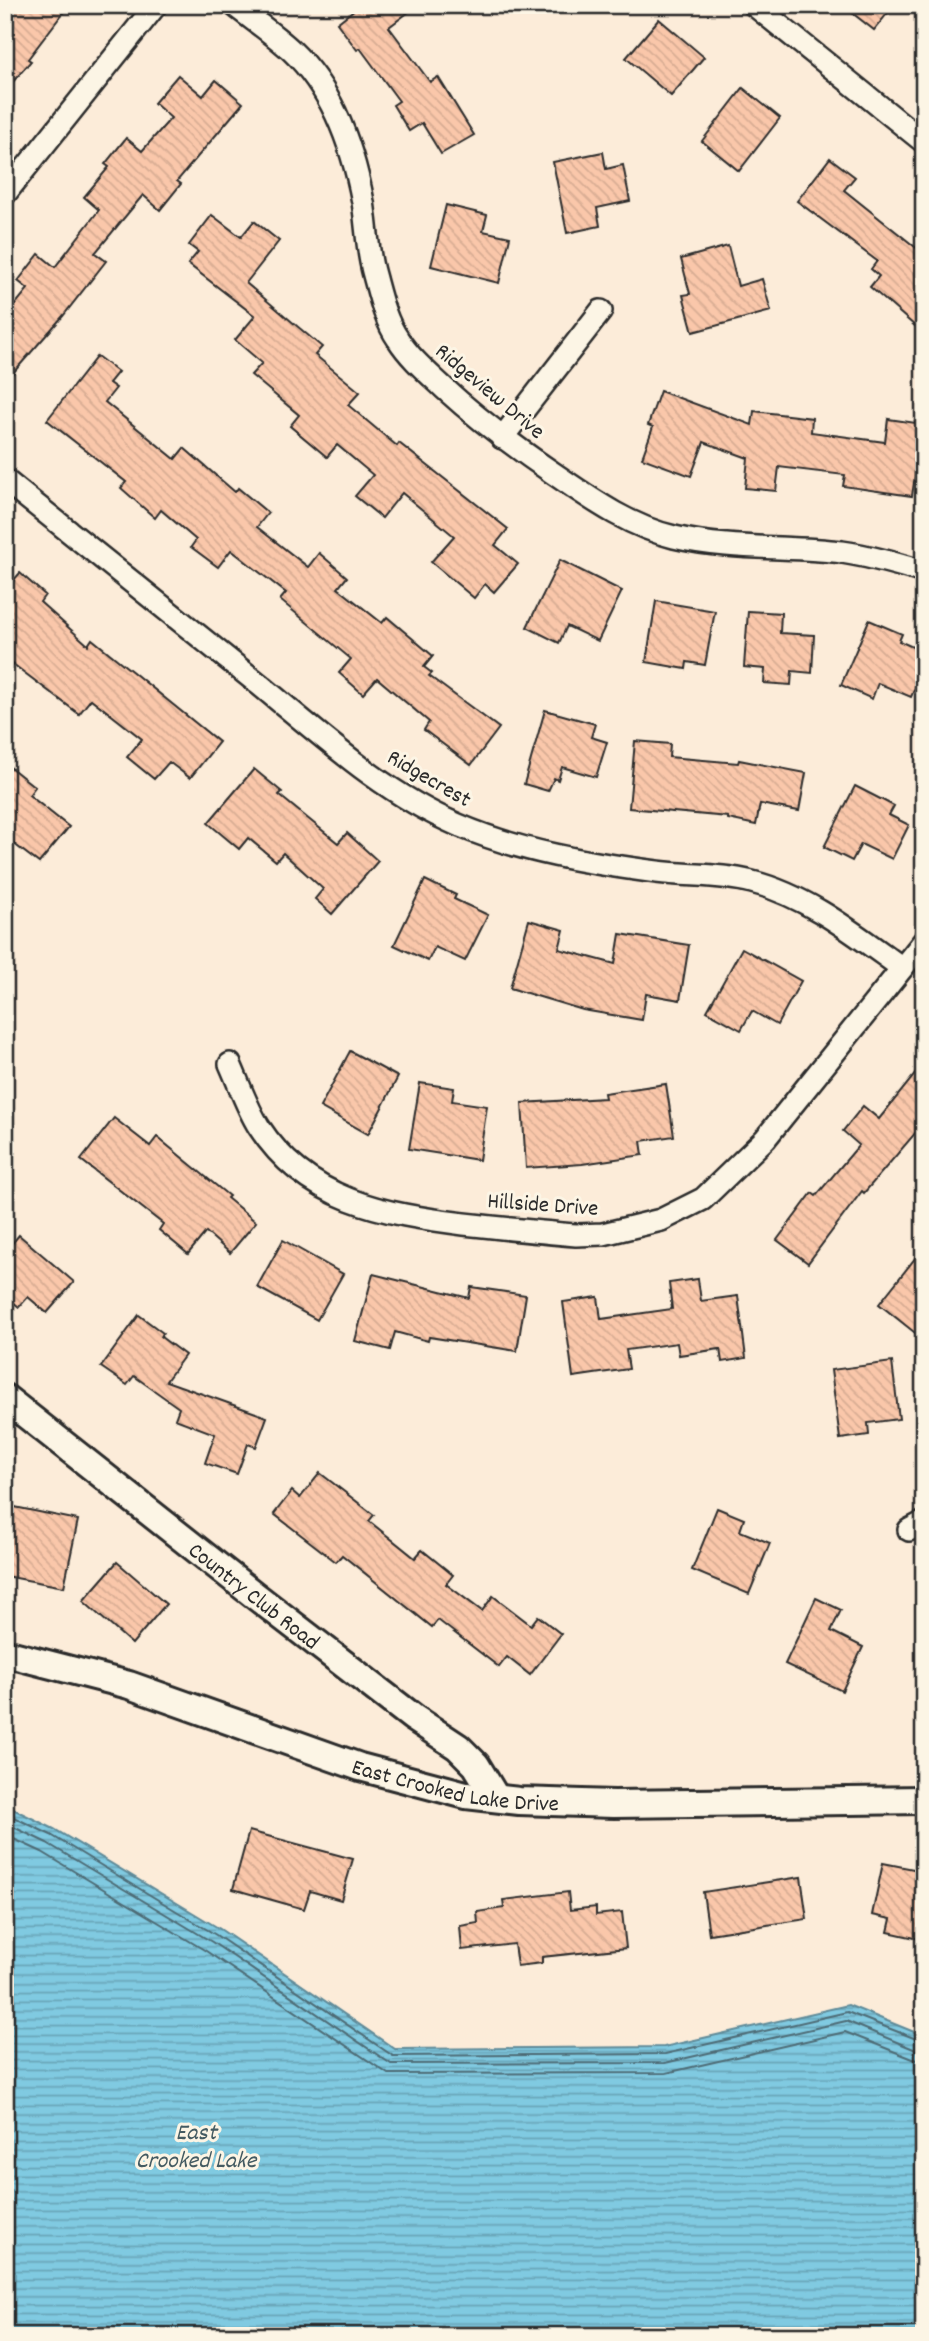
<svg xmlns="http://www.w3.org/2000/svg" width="929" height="2341" font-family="Dekko,sans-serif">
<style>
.water{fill:url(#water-rules);stroke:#5e8a98;stroke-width:2}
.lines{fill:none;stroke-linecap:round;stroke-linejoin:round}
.shore{stroke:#4d6b74;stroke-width:2}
.building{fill:url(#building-back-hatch);stroke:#2b2b2b;stroke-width:2}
.minor-casing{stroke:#2b2b2b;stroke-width:26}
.tertiary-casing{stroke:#2b2b2b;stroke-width:32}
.minor{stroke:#fcf5e5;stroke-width:21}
.tertiary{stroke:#fcf5e5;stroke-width:26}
.labels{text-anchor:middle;stroke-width:6;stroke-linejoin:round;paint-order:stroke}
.street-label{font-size:23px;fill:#2b2b2b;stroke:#fcf5e5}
.water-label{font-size:24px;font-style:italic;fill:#445b62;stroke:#fcf5e5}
</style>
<defs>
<pattern id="water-rules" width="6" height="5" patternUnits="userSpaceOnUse" patternTransform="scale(1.75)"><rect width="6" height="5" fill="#80cae1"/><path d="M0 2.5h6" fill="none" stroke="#69a4b7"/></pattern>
<pattern id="building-back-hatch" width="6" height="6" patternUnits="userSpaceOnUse" patternTransform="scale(1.75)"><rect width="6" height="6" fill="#fac7aa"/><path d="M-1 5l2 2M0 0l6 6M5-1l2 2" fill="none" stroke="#d6ab92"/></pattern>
</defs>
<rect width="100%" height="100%" fill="#fcecd9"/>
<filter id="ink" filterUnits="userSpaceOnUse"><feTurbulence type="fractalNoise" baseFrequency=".0143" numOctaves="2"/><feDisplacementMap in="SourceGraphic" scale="14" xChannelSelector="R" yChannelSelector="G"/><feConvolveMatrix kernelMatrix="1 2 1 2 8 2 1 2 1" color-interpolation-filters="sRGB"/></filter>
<g filter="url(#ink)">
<path class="water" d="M5 1805 54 1829 220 1929 395 2049 664 2047 848 2005 924 2036V2336H5Z"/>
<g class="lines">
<g class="shore">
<path d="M5 1813 51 1835 216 1935 393 2056 665 2054 847 2012 924 2042"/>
<path d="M5 1823 47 1843 212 1942 391 2064 665 2063 846 2021 916 2050H924"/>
<path d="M5 1835 42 1852 206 1951 388 2074 666 2073 845 2032 913 2059 924 2061"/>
</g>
</g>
<g class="building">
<path d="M5 5H69L28 59 31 61 5 91Z"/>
<path d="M360 5H418L389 27 430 82 438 77 474 135 441 154 422 123 409 131 393 105 399 101 360 48 357 50 337 23Z"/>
<path d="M842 5H894L874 30Z"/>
<path d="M659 19 704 57 671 96 626 58Z"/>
<path d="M178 75 203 96 216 80 243 103 177 181 181 184 160 210 143 195 95 253 106 261 63 316 5 382V317L28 289 18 281 39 254 55 267 99 210 84 197 109 167 105 164 126 138 142 151 171 118 154 103Z"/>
<path d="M743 88 780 118 739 171 702 141Z"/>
<path d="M603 152 606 169 623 165 630 201 597 208 600 226 567 233 553 162Z"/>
<path d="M830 158 855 177 844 190 924 254V315L915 326 870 287 879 276 871 269 877 261 797 201Z"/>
<path d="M446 205 487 215 483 231 510 237 499 283 431 266Z"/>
<path d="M212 215 241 237 254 221 279 241 246 283 322 347 315 355 360 392 348 405 397 446 399 443 508 529 495 545 518 564 494 592 485 584 474 598 431 562 454 536 402 493 382 518 355 496 373 475 337 445 327 457 290 426 299 415 251 375 262 363 235 340 255 316 188 264 198 252 189 245Z"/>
<path d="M728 246 738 286 762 279 771 311 693 332 683 295 690 294 681 259Z"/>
<path d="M97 356 118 372 109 383 116 388 105 402 175 459 184 448 235 492 238 488 268 513 257 527 308 567 319 553 347 577 338 588 382 623 387 617 433 656 424 667 432 673 429 676 499 728 471 765 424 730 429 722 377 678 363 694 339 673 351 659 280 600 286 593 231 550 218 567 191 547 196 540 161 510 155 518 121 488 126 482 47 420Z"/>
<path d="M660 391 752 425 754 411 812 418 811 432 885 442 888 419 923 424 912 496 843 486 845 475 779 467 776 491 745 488 748 458 704 442 691 476 642 458 653 427 648 425Z"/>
<path d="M560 560 622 591 598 641 567 626 559 643 527 627Z"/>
<path d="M20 573 45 595 40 602 88 645 92 639 219 742 190 778 169 762 154 779 127 757 142 739 91 699 79 714 5 658V590Z"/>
<path d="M656 601 715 611 705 665 687 662 686 669 646 662Z"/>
<path d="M748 611 781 613 780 633 814 635 812 673 792 671 791 685 764 683 765 669 744 667Z"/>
<path d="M869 620 902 634 899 641 924 652V668L911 697 878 683 872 699 841 685Z"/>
<path d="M545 710 595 724 591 737 607 742 596 777 562 767 558 780 554 778 548 791 524 784Z"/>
<path d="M635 741 670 744 669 757 738 763 739 760 806 773 799 811 760 804 756 825 728 819V817L629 808Z"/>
<path d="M5 763 35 787 29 795 69 827 39 863 5 837Z"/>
<path d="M254 769 282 792 279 795 338 843 347 833 378 861 332 914 315 899 323 889 283 853 276 861 248 838 239 849 208 823Z"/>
<path d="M855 786 894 806 889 815 909 825 892 859 861 844 852 861 824 847Z"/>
<path d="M425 880 456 895 454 899 488 915 465 961 435 947 428 961 394 945Z"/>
<path d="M529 920 564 930 559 949 615 964 620 934 689 945 680 1000 646 994 642 1020 583 1010 510 988Z"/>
<path d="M742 948 801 981 777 1025 752 1011 741 1030 707 1011Z"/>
<path d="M350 1051 398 1077 368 1134 320 1107Z"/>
<path d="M924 1063V1123L864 1193 862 1191 808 1263 777 1240 812 1193 816 1196 859 1145 843 1131 863 1106 879 1119Z"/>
<path d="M420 1083 454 1088 452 1101 487 1106 479 1160 409 1149Z"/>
<path d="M666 1084 674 1136 641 1141 643 1155 582 1164 526 1168 522 1103 605 1098 604 1093Z"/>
<path d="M114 1118 150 1146 157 1137 229 1196 227 1198 256 1222 230 1253 206 1232 188 1254 159 1230 163 1224 81 1160Z"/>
<path d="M19 1235 74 1282 47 1313 28 1297 19 1307 5 1295V1252Z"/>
<path d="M283 1240 343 1274 317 1320 257 1287Z"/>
<path d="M924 1247V1340L879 1304Z"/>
<path d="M373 1274 469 1298 471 1287 526 1295 517 1351 429 1337 428 1341 395 1332 390 1350 355 1341Z"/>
<path d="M698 1279 701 1301 738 1296 746 1358 722 1362 720 1349 679 1355 677 1343 626 1350 629 1369 573 1377 563 1302 598 1297 601 1319 672 1309 669 1283Z"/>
<path d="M139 1315 163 1333 161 1337 185 1355 166 1381 267 1417 256 1447 248 1444 237 1474 205 1463 215 1434 175 1419 179 1408 134 1376 127 1385 101 1367Z"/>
<path d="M892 1362 899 1419 868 1423 869 1435 840 1439 831 1370Z"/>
<path d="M320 1473 374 1515 369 1521 415 1558 422 1550 453 1575 446 1584 482 1611 493 1596 531 1625 538 1616 561 1634 530 1675 507 1657 499 1667 438 1620 432 1627 342 1555 336 1562 274 1514 292 1491 300 1498Z"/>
<path d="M5 1505 78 1520 64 1587 5 1576Z"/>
<path d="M717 1508 744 1519 740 1531 770 1543 749 1594 692 1570Z"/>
<path d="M117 1562 166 1604 132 1644 83 1601Z"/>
<path d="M816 1598 841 1610 831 1631 863 1647 842 1691 785 1664Z"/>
<path d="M249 1831 353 1859 341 1900 310 1891 304 1909 233 1889Z"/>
<path d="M883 1863 924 1871V1940L888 1932 891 1919 872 1915Z"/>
<path d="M801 1877 807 1919 709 1934 703 1892Z"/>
<path d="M568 1892 570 1910 596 1907V1915L622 1912 626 1948 542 1957V1963L517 1966 514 1944 462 1950 460 1926 478 1923 477 1912 504 1908 503 1900Z"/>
</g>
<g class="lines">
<defs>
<g id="minor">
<path d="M234 5C253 20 275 35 292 51 333 90 353 148 363 202 367 226 367 251 374 275 380 297 385 320 398 339 410 358 428 373 445 389 479 420 515 447 553 473 591 499 628 526 674 537 729 550 786 546 842 552 870 556 897 564 924 572"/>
<path d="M754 5 924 142"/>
<path d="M5 194 156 5"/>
<path d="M502 438 601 311"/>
<path d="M5 480C90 548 175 617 260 685 322 736 383 793 458 825 521 852 589 863 657 872 688 876 722 874 752 882 808 896 856 935 902 968"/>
<path d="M230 1064C239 1084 247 1108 259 1127 307 1201 384 1214 464 1224 501 1228 539 1232 576 1235L603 1234 661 1220 703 1199 765 1139 924 941"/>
<path d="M909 1530 924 1522"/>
</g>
<g id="tertiary">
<path id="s1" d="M5 1398 253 1594 414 1718 458 1747 476 1765 496 1798"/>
<path id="s2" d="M5 1653 129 1685 360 1767 466 1795 519 1801 614 1804 924 1800"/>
</g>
</defs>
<use href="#minor" class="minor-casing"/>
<use href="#tertiary" class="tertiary-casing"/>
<use href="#minor" class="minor"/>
<use href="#tertiary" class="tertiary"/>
</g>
</g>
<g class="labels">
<g class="street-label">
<text transform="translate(491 390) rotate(40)" y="8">Ridgeview Drive</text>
<text transform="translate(430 777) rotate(30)" y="8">Ridgecrest</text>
<text transform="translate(543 1203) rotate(4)" y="8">Hillside Drive</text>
<text dy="8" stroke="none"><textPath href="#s1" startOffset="318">Country Club Road</textPath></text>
<text dy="8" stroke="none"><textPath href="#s2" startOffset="471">East Crooked Lake Drive</textPath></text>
</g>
<g class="water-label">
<text x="196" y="2139">East<tspan x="196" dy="28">Crooked Lake</tspan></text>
</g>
</g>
<rect width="929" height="2341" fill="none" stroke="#fcf5e5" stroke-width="28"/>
<rect x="14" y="14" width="901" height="2313" fill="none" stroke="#2b2b2b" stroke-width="2.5" filter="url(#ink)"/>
</svg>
